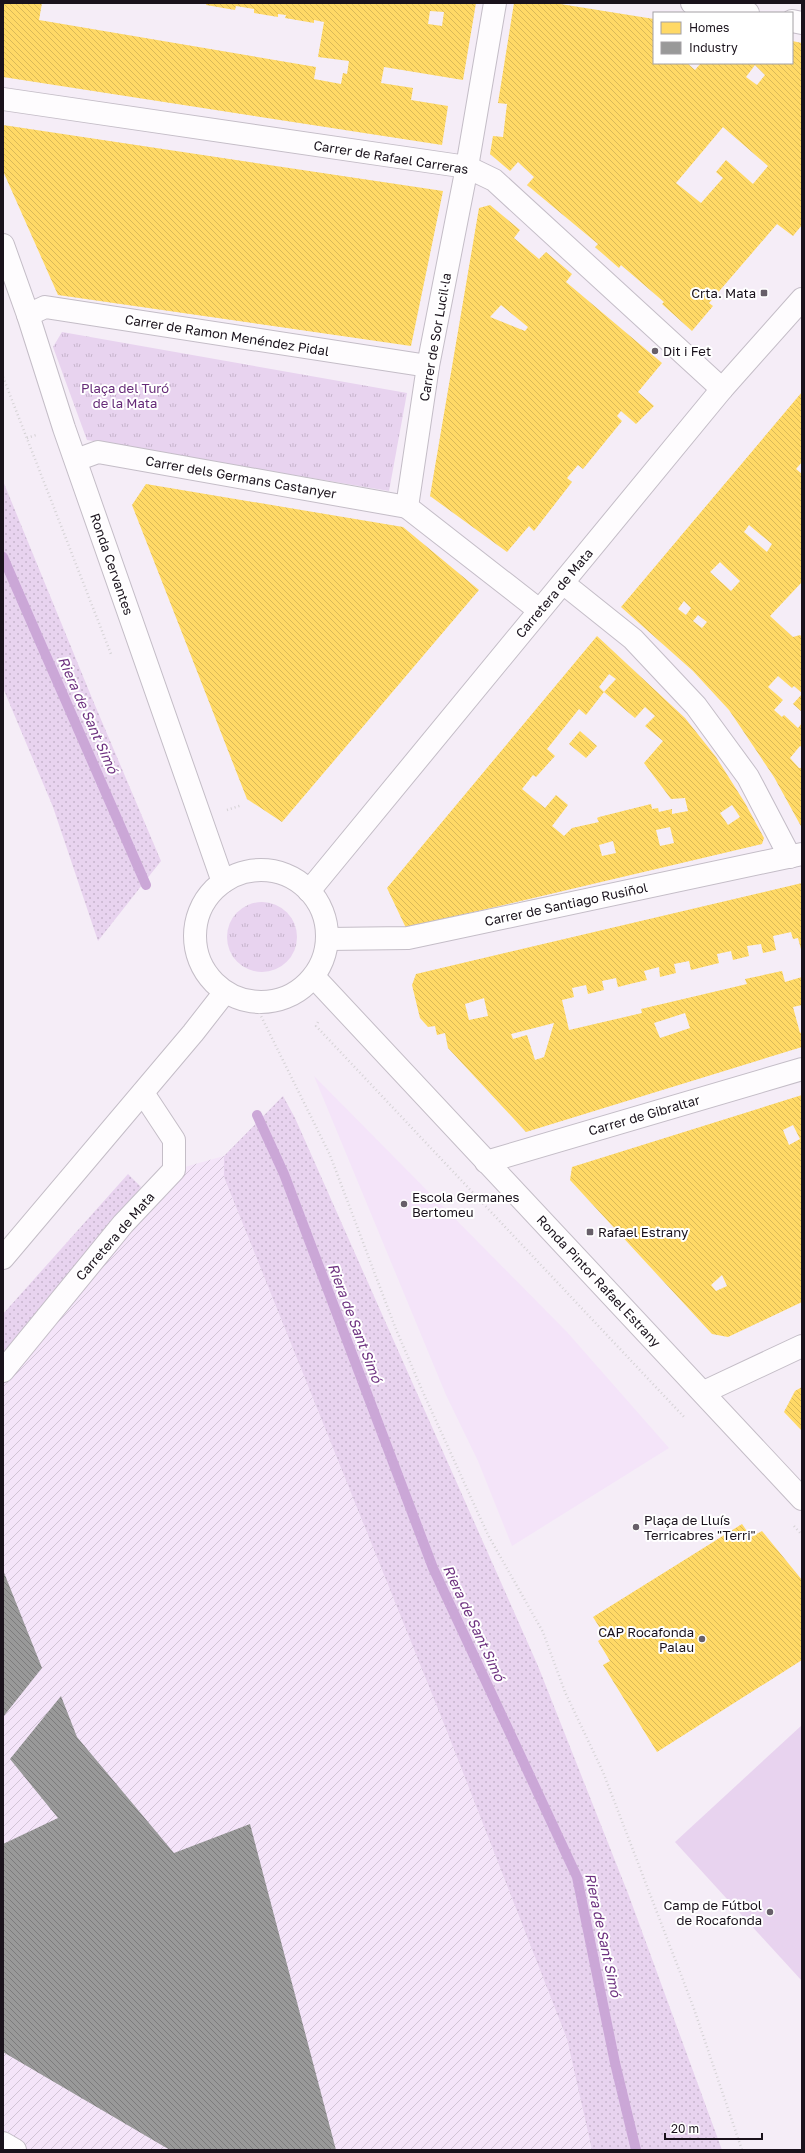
<svg xmlns="http://www.w3.org/2000/svg" width="805" height="2153" font-family="'Golos Text',sans-serif">
<style>
.built{fill:#f4e4f9}
.industrial{fill:url(#industrial-furrows)}
.grass{fill:url(#grass-dots)}
.park{fill:url(#park-tufts)}
.garden{fill:#e8d3ef}
.homes{fill:url(#homes-back-hatch);fill-rule:evenodd}
.industry{fill:url(#industry-back-hatch)}
.lines{fill:none;stroke-linecap:round;stroke-linejoin:round}
.stream{stroke:#cba7d7;stroke-width:10}
.minor-casing{stroke:#c4bdc7;stroke-width:24}
.tertiary-casing{stroke:#c4bdc7;stroke-width:24}
.path{stroke:#d5d2d5;stroke-width:2.5;stroke-dasharray:1 3;stroke-linecap:butt}
.minor{stroke:#fefcfe;stroke-width:22}
.tertiary{stroke:#fefcfe;stroke-width:22}
.poi-dot{fill:#675f69;stroke:#fff;stroke-width:1.5}
.labels{text-anchor:middle;stroke-width:4;stroke-linejoin:round;paint-order:stroke}
.street-label{font-size:13px;fill:#1a121c;stroke:#fff}
.poi-label{font-size:13px;fill:#1a121c;stroke:#fff;text-anchor:start}
.park-label{font-size:13px;fill:#662b78;stroke:#fff}
.water-label{font-size:14px;font-style:italic;fill:#6f3381;stroke:#fff}
</style>
<defs>
<pattern id="industrial-furrows" width="10" height="10" patternUnits="userSpaceOnUse"><rect width="10" height="10" fill="#f4e4f9"/><path d="M-1 1l2-2M0 10L10 0M9 11l2-2" fill="none" stroke="#d1c3d5"/></pattern>
<pattern id="grass-dots" width="8" height="8" patternUnits="userSpaceOnUse"><rect width="8" height="8" fill="#e8d3ef"/><path d="M2 2h.1M6 6h.1" fill="none" stroke="#c6b4cc" stroke-width="1.8" stroke-linecap="round"/></pattern>
<pattern id="park-tufts" width="24" height="20" patternUnits="userSpaceOnUse"><rect width="24" height="20" fill="#e8d3ef"/><path d="M3 7l-1-3M5 7V3M7 7l1-3M15 17l-1-3M17 17v-4M19 17l1-3" fill="none" stroke="#c6b4cc"/></pattern>
<pattern id="homes-back-hatch" width="6" height="6" patternUnits="userSpaceOnUse"><rect width="6" height="6" fill="#ffd966"/><path d="M-1 5l2 2M0 0l6 6M5-1l2 2" fill="none" stroke="#dab958"/></pattern>
<pattern id="industry-back-hatch" width="6" height="6" patternUnits="userSpaceOnUse"><rect width="6" height="6" fill="#999"/><path d="M-1 5l2 2M0 0l6 6M5-1l2 2" fill="none" stroke="#7c7b7c"/></pattern>
</defs>
<rect width="100%" height="100%" fill="#f5edf7"/>
<path class="built" d="M314 1076 567 1332 669 1448 512 1546 478 1461 446 1395Z"/>
<path class="industrial" d="M224 1156V1177L444 1724 567 2039 592 2150H3V1371L174 1170Z"/>
<g class="grass">
<path d="M3 481 94 703 161 861 98 941 53 807 3 688Z"/>
<path d="M283 1096 295 1118 538 1666 629 1896 722 2150H592L567 2039 444 1724 224 1177V1156Z"/>
<path d="M128 1174 141 1187 3 1356V1314Z"/>
</g>
<g class="park">
<path d="M62 332 407 393 389 491 87 440 53 347Z"/>
<circle cx="262" cy="937" r="35"/>
</g>
<path class="garden" d="M802 1725V1981L675 1842Z"/>
<g class="homes">
<path d="M3 3H42L39 20 316 67 314 79 341 84 343 73 347 74 349 61 318 57 324 22 314 20V23L285 18 286 15 278 14V17L254 13V9L236 6 235 10 206 5 207 3H476L463 80 384 67 381 83 413 88 411 100 448 106 442 145 3 77ZM430 11 444 12 442 26 428 24Z"/>
<path d="M514 3H554L654 19V63H687L695 70 701 63H792V41L802 43V225L793 236 777 224 709 303 713 306 692 331 662 304 664 302 621 265 619 268 595 247 598 244 527 185 534 177 518 162 510 171 490 154 493 136 503 137 507 104 498 103ZM755 65 765 75 757 85 746 77ZM723 127 768 166 753 184 726 160 716 172 723 178 701 203 676 183Z"/>
<path d="M3 125 443 191 411 346 58 295 3 171Z"/>
<path d="M490 205 520 230 514 238 539 259 546 252 572 274 566 282 662 363 638 392 654 406 636 424 621 411 617 416 622 421 583 469 578 465 567 478 572 482 534 531 529 526 507 552 430 496 479 208ZM501 305 528 327 525 331 490 317Z"/>
<path d="M802 392V462L796 469 802 474V582L770 616 793 637 800 635 802 637V693L794 686 792 688 778 676 768 687 783 700 774 710 782 717 784 715 798 728 802 723V747L800 746 790 758 799 768H802V828L774 777 729 710 693 671 621 607ZM749 525 772 544 767 552 744 532ZM720 562 740 581 731 591 710 572ZM684 601 691 608 686 615 678 609ZM698 615 707 622 702 628 693 621Z"/>
<path d="M146 484 403 527 479 590 282 822 247 799 132 505Z"/>
<path d="M597 636 685 718 716 757 745 803 764 838 762 844 406 928 387 888ZM609 674 616 679 604 692 635 718 645 707 655 716 645 726 663 741 644 763 671 799 685 798 688 811 672 814V809L659 812 658 808 652 809 651 804 599 817 597 818 599 822 572 828 564 836 552 826 568 805 556 795 545 808 522 789 533 775 536 777 555 756 547 749 579 709 586 715 604 692 599 687ZM732 805 740 817 728 825 720 813ZM670 827 674 843 660 846 656 830ZM613 841 616 853 602 856 599 845Z"/>
<path d="M802 694V712L793 704Z"/>
<path d="M580 731 597 746 586 758 569 744Z"/>
<path d="M802 883V953L798 938 793 939 791 932 773 936 776 950 763 953 761 944 747 946 749 956 733 960 731 951 717 954 719 963 691 970 689 961 674 964 676 973 660 977 659 967 644 971 647 980 634 983 618 987 616 978 602 981 604 990 588 994 586 985 572 988 574 997 562 1000 569 1030 642 1013 641 1009 747 984 745 979 782 971 785 982 802 977V1005L793 1007 800 1033 802 1032V1047L526 1132 448 1048 445 1033 437 1035 435 1026 428 1027 420 1018 412 985 416 974ZM484 998 488 1016 469 1020 465 1004ZM685 1013 690 1028 660 1038 654 1023ZM554 1023 544 1057 535 1060 527 1035 513 1039 511 1034Z"/>
<path d="M802 1095V1302L728 1337 712 1334 570 1180 572 1167ZM793 1125 800 1139 789 1145 783 1130ZM722 1275 727 1286 716 1291 711 1285Z"/>
<path d="M802 1387V1431L784 1412 795 1391Z"/>
<path d="M742 1524 751 1537 762 1531 802 1580V1660L657 1752 603 1665 610 1661 598 1641 605 1636 593 1617Z"/>
</g>
<g class="industry">
<path d="M3 1570 42 1668 3 1717Z"/>
<path d="M61 1696 77 1737 174 1853 250 1824 336 2150H170L3 2052V1844L58 1818 10 1759Z"/>
</g>
<g class="lines">
<g class="stream">
<path d="M3 557 146 885"/>
<path d="M257 1115 284 1174 433 1568 577 1877 615 2063 636 2150"/>
</g>
<defs>
<g id="minor">
<path d="M495 3 467 167 428 366 407 507 539 610"/>
<path d="M692 3 748 13"/>
<path d="M792 21 802 23"/>
<path d="M3 99 467 167 494 180 722 389"/>
<path d="M28 315 45 307 428 366"/>
<path d="M76 460 98 452 407 507"/>
<path d="M563 583 633 639 696 706 748 777 790 857"/>
<path d="M328 939 408 938 802 854"/>
<path d="M314 977 802 1499"/>
<path d="M486 1162 802 1069"/>
<path d="M3 1371 123 1224 174 1170V1140L143 1093"/>
<path d="M704 1392 802 1346"/>
<path d="M3 2143 15 2150"/>
</g>
<g id="tertiary">
<path d="M3 245 28 315 64 428 223 882"/>
<circle cx="261" cy="936" r="66"/>
<path d="M309 891 722 389 802 299"/>
<path d="M3 1258 193 1033 225 992"/>
</g>
</defs>
<use href="#minor" class="minor-casing"/>
<use href="#tertiary" class="tertiary-casing"/>
<g class="path">
<path d="M3 377 111 654"/>
<path d="M27 438 36 435"/>
<path d="M227 810 242 805"/>
<path d="M254 1002 330 1155 395 1327 422 1390 488 1535 543 1632 565 1692 603 1772 693 2006 742 2150"/>
<path d="M318 1022 316 1026 685 1418"/>
<path d="M794 1526 802 1535"/>
</g>
<use href="#minor" class="minor"/>
<use href="#tertiary" class="tertiary"/>
</g>
<g class="poi-dot">
<rect x="760" y="289" width="8" height="8" rx="2"/>
<circle cx="655" cy="351" r="4"/>
<circle cx="404" cy="1204" r="4"/>
<rect x="586" y="1228" width="8" height="8" rx="2"/>
<circle cx="636" cy="1527" r="4"/>
<circle cx="702" cy="1639" r="4"/>
<circle cx="770" cy="1912" r="4"/>
</g>
<g class="labels">
<g class="street-label">
<text transform="translate(391 157) rotate(9)" y="5">Carrer de Rafael Carreras</text>
<text transform="translate(227 335) rotate(9)" y="5">Carrer de Ramon Menéndez Pidal</text>
<text transform="translate(435 337) rotate(-80)" y="5">Carrer de Sor Lucil·la</text>
<text transform="translate(241 477) rotate(10)" y="5">Carrer dels Germans Castanyer</text>
<text transform="translate(112 564) rotate(71)" y="5">Ronda Cervantes</text>
<text transform="translate(554 593) rotate(-50)" y="5">Carretera de Mata</text>
<text transform="translate(566 904) rotate(-12)" y="5">Carrer de Santiago Rusiñol</text>
<text transform="translate(644 1115) rotate(-16)" y="5">Carrer de Gibraltar</text>
<text transform="translate(115 1236) rotate(-49)" y="5">Carretera de Mata</text>
<text transform="translate(599 1281) rotate(47)" y="5">Ronda Pintor Rafael Estrany</text>
</g>
<g class="poi-label">
<text x="756" y="298" text-anchor="end">Crta. Mata</text>
<text x="663" y="356">Dit i Fet</text>
<text x="412" y="1202">Escola Germanes<tspan x="412" dy="15">Bertomeu</tspan></text>
<text x="598" y="1237">Rafael Estrany</text>
<text x="644" y="1525">Plaça de Lluís<tspan x="644" dy="15">Terricabres "Terri"</tspan></text>
<text x="694" y="1637" text-anchor="end">CAP Rocafonda<tspan x="694" dy="15">Palau</tspan></text>
<text x="762" y="1910" text-anchor="end">Camp de Fútbol<tspan x="762" dy="15">de Rocafonda</tspan></text>
</g>
<g class="park-label">
<text x="125" y="393">Plaça del Turó<tspan x="125" dy="15">de la Mata</tspan></text>
</g>
<g class="water-label">
<text transform="translate(88 715) rotate(66)" y="5">Riera de Sant Simó</text>
<text transform="translate(355 1323) rotate(69)" y="5">Riera de Sant Simó</text>
<text transform="translate(474 1623) rotate(65)" y="5">Riera de Sant Simó</text>
<text transform="translate(603 1935) rotate(78)" y="5">Riera de Sant Simó</text>
</g>
</g>
<rect width="805" height="2153" fill="none" stroke="#1a121c" stroke-width="8"/>
<rect x="653" y="12" width="140" height="52" fill="#ffffff" stroke="#a3a0a4"/>
<rect x="661" y="22" width="20" height="12" fill="#ffd966" stroke="#a3a0a4"/>
<text x="689" y="32" font-size="12" fill="#1a121c">Homes</text>
<rect x="661" y="42" width="20" height="12" fill="#999999" stroke="#a3a0a4"/>
<text x="689" y="52" font-size="12" fill="#1a121c">Industry</text>
<path d="M665 2133v6h97v-6" fill="none" stroke="#1a121c" stroke-width="2"/>
<text x="671" y="2133" font-size="12" fill="#1a121c" stroke="#ffffff" stroke-width="3" paint-order="stroke">20 m</text>
</svg>
